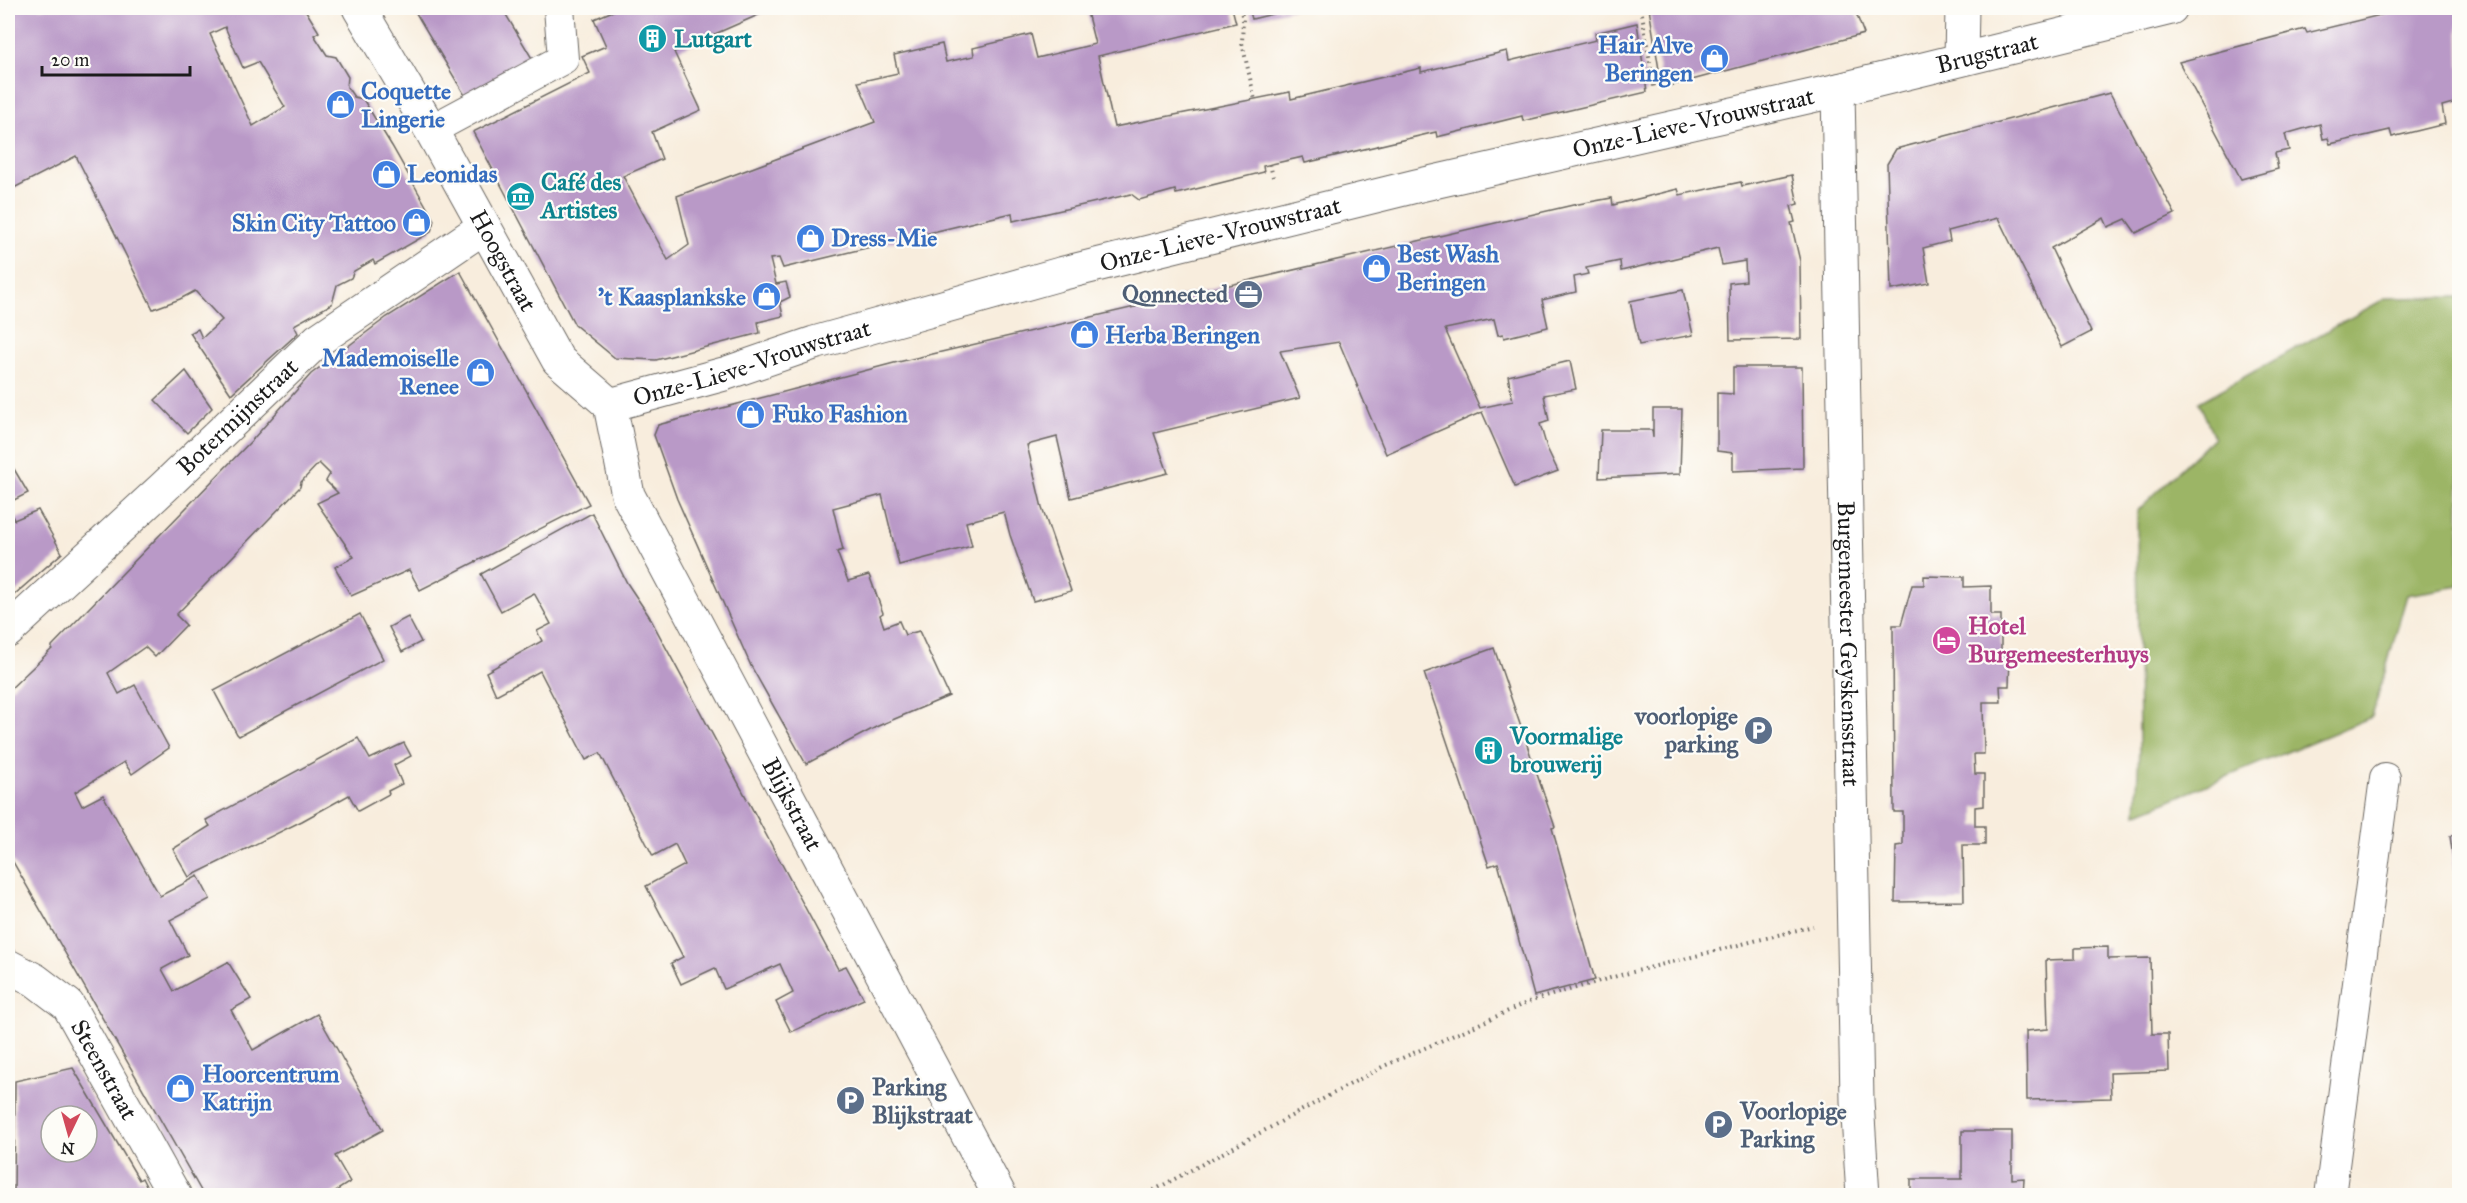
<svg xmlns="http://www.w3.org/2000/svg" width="2467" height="1203" font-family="'IM FELL Great Primer',serif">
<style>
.forest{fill:#9cb566;stroke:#5c6841;stroke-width:1.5}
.building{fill:#b999c7;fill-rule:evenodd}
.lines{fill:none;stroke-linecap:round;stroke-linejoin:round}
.lane-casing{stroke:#696560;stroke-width:32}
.street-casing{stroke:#696560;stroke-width:35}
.path{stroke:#696560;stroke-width:4;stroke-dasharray:1.5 4.5;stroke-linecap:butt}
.lane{stroke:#fff;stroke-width:30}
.street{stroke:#fff;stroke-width:33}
.labels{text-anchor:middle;stroke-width:4.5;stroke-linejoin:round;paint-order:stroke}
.culture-label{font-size:24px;font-weight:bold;fill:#0d838f;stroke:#fdfcf7;text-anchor:start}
.shop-label{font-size:24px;font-weight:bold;fill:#366cbe;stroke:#fdfcf7;text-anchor:start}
.street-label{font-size:24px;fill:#1c1c1c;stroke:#fdfcf7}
.service-label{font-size:24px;font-weight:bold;fill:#4e5e75;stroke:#fdfcf7;text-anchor:end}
.hotel-label{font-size:24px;font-weight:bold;fill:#b23c85;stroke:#fdfcf7;text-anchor:start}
</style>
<rect width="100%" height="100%" fill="#fdfcf7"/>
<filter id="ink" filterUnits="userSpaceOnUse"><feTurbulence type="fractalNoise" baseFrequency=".0167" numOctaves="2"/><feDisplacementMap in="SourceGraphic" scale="12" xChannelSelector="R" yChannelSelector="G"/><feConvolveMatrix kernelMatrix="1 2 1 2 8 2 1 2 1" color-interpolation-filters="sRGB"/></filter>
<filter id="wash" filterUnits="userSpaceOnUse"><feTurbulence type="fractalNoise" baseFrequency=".008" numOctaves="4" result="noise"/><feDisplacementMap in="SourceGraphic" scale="24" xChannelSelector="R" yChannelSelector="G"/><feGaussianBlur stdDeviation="1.35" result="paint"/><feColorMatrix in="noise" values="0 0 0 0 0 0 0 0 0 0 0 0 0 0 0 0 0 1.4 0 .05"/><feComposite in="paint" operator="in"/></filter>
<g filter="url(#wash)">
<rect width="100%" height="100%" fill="#f8eddd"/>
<path class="forest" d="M2459 297V586L2407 595 2372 717 2136 814 2139 748 2137 511 2214 437 2199 402 2386 298Z"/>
<g id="blocks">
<g class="building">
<path d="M8 8H284L285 9 296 8 306 11 319 32 314 35 327 55 336 57 348 77 347 87 354 97 363 99 392 146 434 220 431 232 375 264 373 260 354 271 351 278 337 285 332 304 294 325 298 333 231 394 190 333 198 329 202 338 222 320 195 291 180 299 153 309 76 156 8 191ZM225 27 243 68 258 62 285 107 253 126 210 34Z"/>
<path d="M413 8H502L536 65 470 104Z"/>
<path d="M620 8H774L674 52 701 110 652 132 662 159 623 176 668 260 689 245 677 196 875 122 858 82 898 73 894 55 942 44 946 62 974 56 973 48 1031 34 1037 58 1095 44 1086 8H1232L1236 23 1098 56 1114 127 1290 92 1291 99 1421 68V72L1507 51 1509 61 1596 40 1595 33 1637 23 1647 92 1523 121 1522 116 1437 137 1436 132 1305 163 1303 157 1263 166 1264 172 1176 194 1175 190 1139 200 1131 194 1013 221 1012 213 783 268 779 258 770 259 776 284 786 282 790 297 780 302 783 316 758 322 760 333 656 360 615 358 575 325 473 132 590 73 582 56 606 46 594 19Z"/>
<path d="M1249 8H1297L1252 19Z"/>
<path d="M1649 8H1854L1864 34 1662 88Z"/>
<path d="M2409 8H2458L2460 101 2442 106 2445 124 2392 137 2390 130 2330 144 2328 138 2323 139 2320 124 2285 134 2289 150 2275 153 2278 169 2241 179 2179 62 2305 29 2307 33Z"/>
<path d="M2110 93 2175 214 2136 233 2126 219 2108 227 2104 218 2051 248 2091 332 2062 347 1998 218 1948 231 1950 241 1923 248 1929 283 1891 290 1887 164 1896 149Z"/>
<path d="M1792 175 1798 204 1791 206 1795 222 1791 223 1800 261 1801 339 1730 340 1729 283 1746 281 1745 261 1722 265 1718 248 1621 271 1620 261 1586 268 1588 274 1574 277 1576 292 1542 300 1548 327 1504 338 1503 334 1498 335 1494 319 1445 329 1480 408 1513 401 1508 376 1570 361 1576 389 1544 395 1549 421 1540 424 1547 448 1558 471 1515 487 1482 412 1386 454 1339 342 1280 351 1300 398 1154 433 1168 473 1071 498 1057 437 1027 445 1042 508 1071 591 1033 601 1010 535 1004 512 966 522 972 546 899 565 882 495 833 508 843 550 837 552 848 581 869 575 883 613 880 615 884 627 899 621 905 635 919 631 949 696 878 726 806 764 751 666 677 499 654 435 658 425 894 363 1573 205 1612 198 1613 205 1678 189 1680 195 1741 182 1742 186Z"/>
<path d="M460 271 589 504 420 590 409 570 351 596 335 567 354 557 317 503 338 493 326 481 330 474 319 463 301 482 300 487 176 615 186 625 155 657 145 647 108 673 119 694 135 685 169 748 132 774 124 762 75 792 82 806 103 795 160 896 198 876 210 899 170 920 188 955 162 969 174 991 228 962 251 999 231 1010 253 1050 317 1014 383 1130 335 1156 350 1182 328 1196H204L8 853V691L52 649V646L253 439 311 374 387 317Z"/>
<path d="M1683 290 1693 335 1639 345 1630 301Z"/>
<path d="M1733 367H1802L1803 468 1733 471V453L1717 451V393L1733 394Z"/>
<path d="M186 371 212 408 187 433 155 400Z"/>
<path d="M1653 409H1682L1680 474 1599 478 1601 430H1652L1653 438Z"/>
<path d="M14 469 28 493 8 503V473Z"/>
<path d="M8 507 14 520 38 510 62 553 8 600Z"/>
<path d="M592 513 627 583 649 616 838 969 846 966 864 999 791 1032 776 1002 793 993 780 964 724 989 715 968 681 984 671 963 683 957 646 886 685 865 675 844 653 856 600 753 586 760 540 671 496 695 486 672 542 641 537 631 551 624 534 593 501 611 481 574Z"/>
<path d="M1924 576 1964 577V587L1991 586V615H2001V655H2010L2009 686H2000L2001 702H1983L1984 754H1974L1975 774H1984V806L1975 807V826H1985V845H1963L1964 901 1895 902 1896 846 1903 845V812H1894L1893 625H1901L1912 585H1924Z"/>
<path d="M360 614 383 659 239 736 237 734 214 691Z"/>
<path d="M408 617 421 642 402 652 389 627Z"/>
<path d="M1494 648 1555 827 1552 828 1595 980 1534 996 1498 863 1489 866 1424 673Z"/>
<path d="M358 738 370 759 404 743 411 756 394 765 402 784 388 791 389 794 358 811 349 795 302 821 189 877 173 849 210 826 206 820Z"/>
<path d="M2460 834V871H2455L2450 836Z"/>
<path d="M2108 947V959L2150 958 2152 1034H2168L2169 1071 2110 1073 2111 1098 2027 1100 2026 1031 2048 1029 2046 960 2075 959V948Z"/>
<path d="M73 1068 139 1180 142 1178 151 1196H14L15 1081ZM51 1116H87V1152H51Z"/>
<path d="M1962 1131H2012V1179L2024 1178 2023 1196H1911V1179H1962Z"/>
</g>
</g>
</g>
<g filter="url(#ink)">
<use href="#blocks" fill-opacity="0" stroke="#696560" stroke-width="1.5"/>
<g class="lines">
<defs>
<g id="lane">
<path d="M431 130 563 59 559 8"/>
<path d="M2330 1196 2385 778"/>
</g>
<g id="street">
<path id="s1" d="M359 8 431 130 558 360 610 405"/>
<path d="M1961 59 1962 8"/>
<path id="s2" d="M1838 90 1857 1101 1863 1196"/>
<path id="s3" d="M610 405 724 374 814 343 1060 274 1416 186 1838 90 2171 8"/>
<path id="s4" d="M610 405 628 495 1000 1196"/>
<path id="s5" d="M8 631 164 487 318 340 484 227"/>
<path id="s6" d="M8 966 35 980 68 1005 175 1196"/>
</g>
</defs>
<use href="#lane" class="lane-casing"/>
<use href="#street" class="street-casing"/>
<g class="path">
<path d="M1240 8 1243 19 1242 43 1255 100"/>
<path d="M1641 8 1654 87"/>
<path d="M1270 164 1273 177"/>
<path d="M1143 1196 1384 1066 1531 1001 1617 976 1813 926"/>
</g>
<use href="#lane" class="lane"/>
<use href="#street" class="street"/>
</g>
</g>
<defs>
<symbol id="building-disc" viewBox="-11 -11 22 22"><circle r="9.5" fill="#0f9aa8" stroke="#fdfcf7"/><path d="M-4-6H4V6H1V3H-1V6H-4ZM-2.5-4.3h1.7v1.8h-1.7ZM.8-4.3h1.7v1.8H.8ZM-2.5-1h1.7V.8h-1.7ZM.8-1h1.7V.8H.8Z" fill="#fff"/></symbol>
<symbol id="shop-disc" viewBox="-11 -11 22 22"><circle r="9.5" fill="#3f7fe0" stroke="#fdfcf7"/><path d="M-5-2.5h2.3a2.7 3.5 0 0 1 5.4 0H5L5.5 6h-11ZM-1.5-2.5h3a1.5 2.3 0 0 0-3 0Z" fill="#fff"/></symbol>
<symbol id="museum-disc" viewBox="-11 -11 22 22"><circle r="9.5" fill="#0f9aa8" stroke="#fdfcf7"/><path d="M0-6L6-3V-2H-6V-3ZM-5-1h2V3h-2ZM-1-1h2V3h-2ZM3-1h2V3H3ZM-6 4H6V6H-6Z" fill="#fff"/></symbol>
<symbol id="office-disc" viewBox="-11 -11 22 22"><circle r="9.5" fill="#5c6f8a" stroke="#fdfcf7"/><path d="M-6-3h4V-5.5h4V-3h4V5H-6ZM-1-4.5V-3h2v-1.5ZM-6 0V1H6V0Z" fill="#fff"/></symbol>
<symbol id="hotel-disc" viewBox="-11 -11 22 22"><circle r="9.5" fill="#d1479c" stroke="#fdfcf7"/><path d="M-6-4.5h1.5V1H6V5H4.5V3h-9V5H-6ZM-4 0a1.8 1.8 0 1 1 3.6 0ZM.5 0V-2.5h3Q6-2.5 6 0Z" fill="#fff"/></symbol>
<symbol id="parking-disc" viewBox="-11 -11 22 22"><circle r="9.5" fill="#5c6f8a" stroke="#fdfcf7"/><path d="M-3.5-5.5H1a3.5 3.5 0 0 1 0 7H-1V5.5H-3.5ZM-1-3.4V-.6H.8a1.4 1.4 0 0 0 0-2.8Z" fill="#fff"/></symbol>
</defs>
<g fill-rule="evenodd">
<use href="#building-disc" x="636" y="22" width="33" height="33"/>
<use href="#shop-disc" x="1698" y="42" width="33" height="33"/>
<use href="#shop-disc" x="324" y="88" width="33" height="33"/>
<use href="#shop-disc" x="370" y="158" width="33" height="33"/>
<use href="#museum-disc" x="504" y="180" width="33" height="33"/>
<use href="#shop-disc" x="400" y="206" width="33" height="33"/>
<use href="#shop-disc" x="794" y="222" width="33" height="33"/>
<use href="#shop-disc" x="1360" y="252" width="33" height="33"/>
<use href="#office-disc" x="1232" y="278" width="33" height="33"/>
<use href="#shop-disc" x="750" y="280" width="33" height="33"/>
<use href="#shop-disc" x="1068" y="318" width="33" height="33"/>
<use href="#shop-disc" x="464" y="356" width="33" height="33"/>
<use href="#shop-disc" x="734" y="398" width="33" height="33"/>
<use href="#hotel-disc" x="1930" y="624" width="33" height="33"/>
<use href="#parking-disc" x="1742" y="714" width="33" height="33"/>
<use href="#building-disc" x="1472" y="734" width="33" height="33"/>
<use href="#shop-disc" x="164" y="1072" width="33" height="33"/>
<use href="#parking-disc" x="834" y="1084" width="33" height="33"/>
<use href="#parking-disc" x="1702" y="1108" width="33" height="33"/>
</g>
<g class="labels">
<g class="culture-label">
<text x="674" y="47">Lutgart</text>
<text x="541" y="190">Café des<tspan x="541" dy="28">Artistes</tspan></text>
<text x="1510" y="744">Voormalige<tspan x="1510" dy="28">brouwerij</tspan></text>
</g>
<g class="shop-label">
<text x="1693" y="53" text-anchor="end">Hair Alve<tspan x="1693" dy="28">Beringen</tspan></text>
<text x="361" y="99">Coquette<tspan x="361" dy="28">Lingerie</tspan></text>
<text x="407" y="182">Leonidas</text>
<text x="396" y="231" text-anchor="end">Skin City Tattoo</text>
<text x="831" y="246">Dress-Mie</text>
<text x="1397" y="262">Best Wash<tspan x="1397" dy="28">Beringen</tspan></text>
<text x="746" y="305" text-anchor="end">'t Kaasplankske</text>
<text x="1105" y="343">Herba Beringen</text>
<text x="459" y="366" text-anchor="end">Mademoiselle<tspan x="459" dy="28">Renee</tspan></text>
<text x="772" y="422">Fuko Fashion</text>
<text x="202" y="1082">Hoorcentrum<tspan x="202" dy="28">Katrijn</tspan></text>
</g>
<g class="street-label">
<text dy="8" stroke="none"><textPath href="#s3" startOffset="1422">Brugstraat</textPath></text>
<text dy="8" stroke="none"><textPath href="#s3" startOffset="1120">Onze-Lieve-Vrouwstraat</textPath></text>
<text dy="8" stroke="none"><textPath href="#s3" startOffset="634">Onze-Lieve-Vrouwstraat</textPath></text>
<text dy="8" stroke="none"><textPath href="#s1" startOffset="291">Hoogstraat</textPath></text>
<text dy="8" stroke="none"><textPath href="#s3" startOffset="148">Onze-Lieve-Vrouwstraat</textPath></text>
<text dy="8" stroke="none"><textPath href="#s5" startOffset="314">Botermijnstraat</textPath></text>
<text dy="8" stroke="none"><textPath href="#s2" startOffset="554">Burgemeester Geyskensstraat</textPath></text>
<text dy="8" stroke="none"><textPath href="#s4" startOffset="442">Blijkstraat</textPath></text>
<text dy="8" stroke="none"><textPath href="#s6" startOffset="146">Steenstraat</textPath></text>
</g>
<g class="service-label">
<text x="1228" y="302">Qonnected</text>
<text x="1738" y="724">voorlopige<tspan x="1738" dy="28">parking</tspan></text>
<text x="872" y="1095" text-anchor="start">Parking<tspan x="872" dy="28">Blijkstraat</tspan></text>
<text x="1740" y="1119" text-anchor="start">Voorlopige<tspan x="1740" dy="28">Parking</tspan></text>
</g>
<g class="hotel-label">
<text x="1968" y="634">Hotel<tspan x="1968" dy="28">Burgemeesterhuys</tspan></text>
</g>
</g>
<rect width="2467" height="1203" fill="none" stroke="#fdfcf7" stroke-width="30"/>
<g transform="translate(69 1134) rotate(185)"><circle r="28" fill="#fdfcf7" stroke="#a3a29f" stroke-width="1.5"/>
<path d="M0-4.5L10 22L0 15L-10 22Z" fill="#d1495b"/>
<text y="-9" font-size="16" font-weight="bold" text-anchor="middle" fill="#1c1c1c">N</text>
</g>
<path d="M42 66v9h148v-9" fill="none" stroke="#1c1c1c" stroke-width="3"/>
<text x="51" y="66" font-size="18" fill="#1c1c1c" stroke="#fdfcf7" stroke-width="4.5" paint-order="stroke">20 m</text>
</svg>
